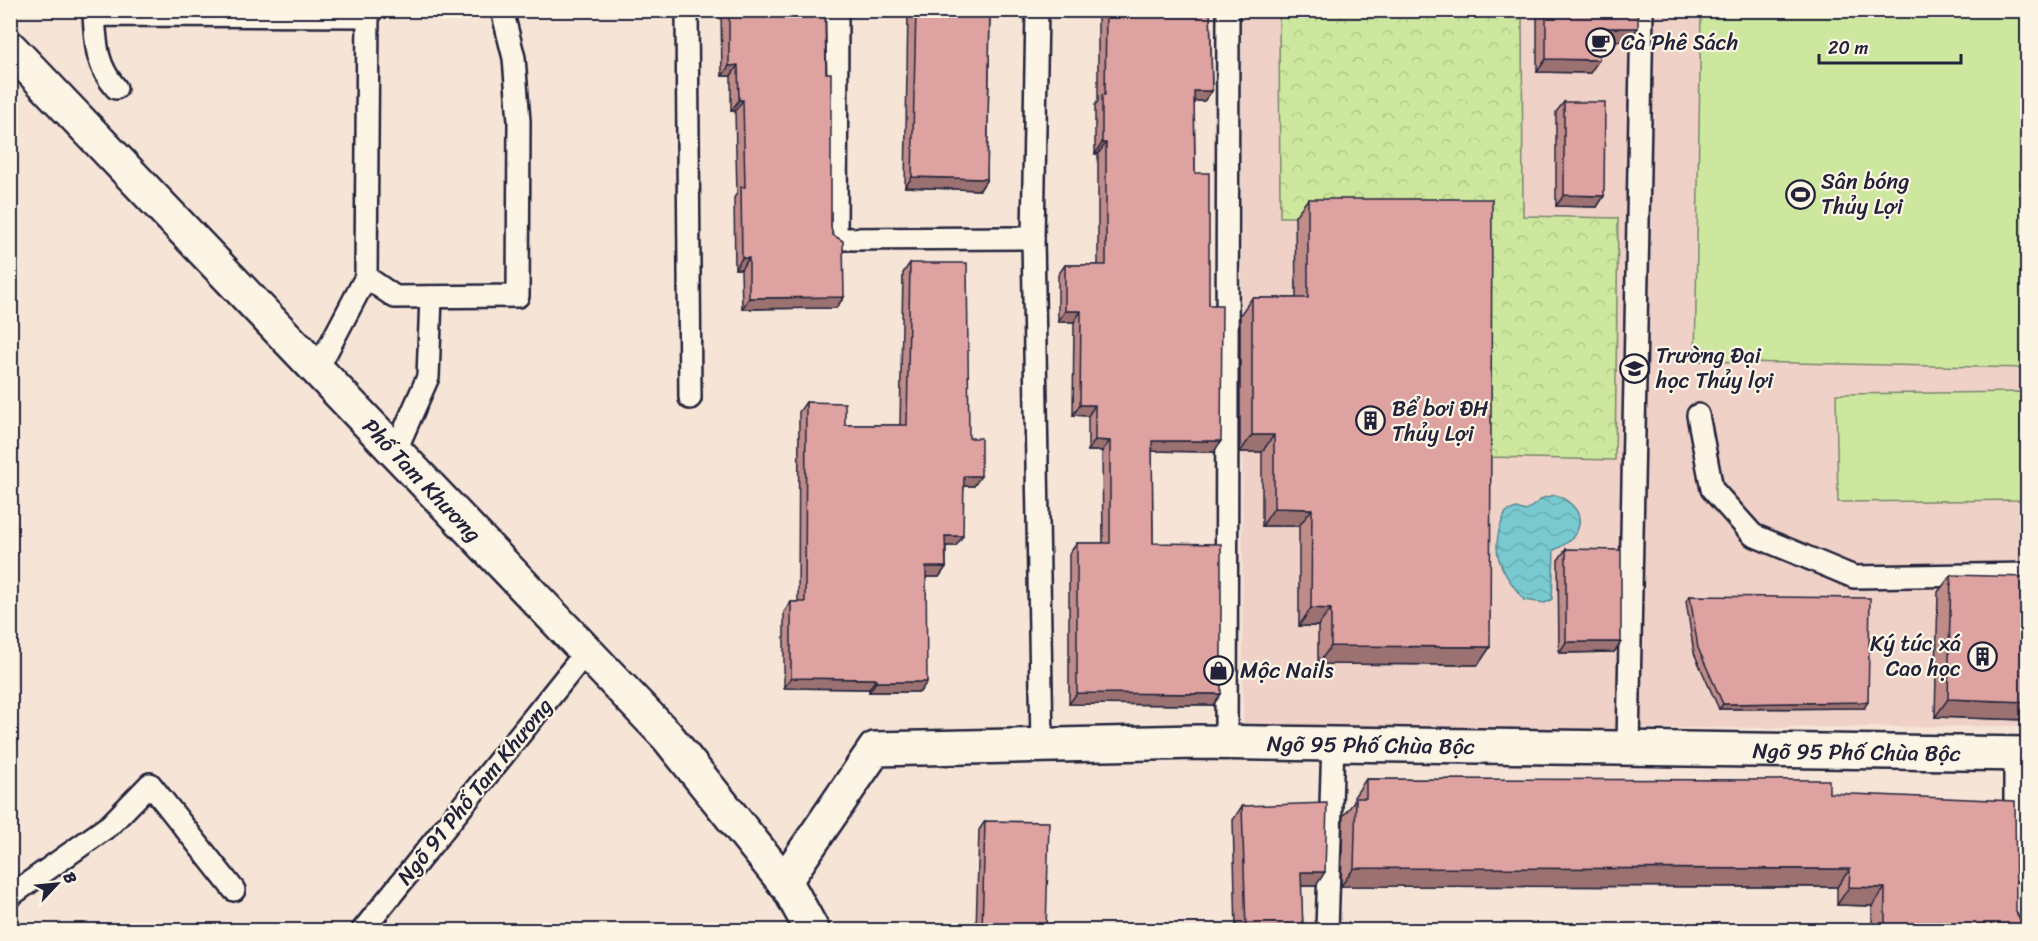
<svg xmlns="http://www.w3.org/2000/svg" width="2038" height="941" font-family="Sriracha,sans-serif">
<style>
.built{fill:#efd1c7}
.grass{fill:#cde89e;stroke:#78856c;stroke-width:1.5}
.park{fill:url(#park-crowns);stroke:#78856c;stroke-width:1.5}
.water{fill:url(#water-waves);stroke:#568794;stroke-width:1.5}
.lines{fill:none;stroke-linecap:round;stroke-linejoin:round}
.service-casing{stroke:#22223b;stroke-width:26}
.minor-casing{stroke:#22223b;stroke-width:38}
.service{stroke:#fcf5e5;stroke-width:21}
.minor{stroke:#fcf5e5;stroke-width:33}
.wall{fill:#bf8c8a;stroke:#22223b;stroke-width:1.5}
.shaded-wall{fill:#9b7271;stroke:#22223b;stroke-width:1.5}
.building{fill:#dea3a1;stroke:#22223b;stroke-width:1.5}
.labels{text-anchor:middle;stroke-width:4.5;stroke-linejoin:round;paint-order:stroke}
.poi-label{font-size:22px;fill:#22223b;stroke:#fcf5e5;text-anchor:start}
.street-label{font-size:22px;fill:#22223b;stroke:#fcf5e5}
</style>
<defs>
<pattern id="park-crowns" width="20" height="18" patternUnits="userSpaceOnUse" patternTransform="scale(1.5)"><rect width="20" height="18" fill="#cde89e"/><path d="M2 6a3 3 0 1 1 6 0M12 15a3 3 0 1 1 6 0" fill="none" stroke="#b0c789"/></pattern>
<pattern id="water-waves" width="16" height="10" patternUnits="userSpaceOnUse" patternTransform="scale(1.5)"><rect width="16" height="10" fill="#79cad0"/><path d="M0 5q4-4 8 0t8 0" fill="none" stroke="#68adb4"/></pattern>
</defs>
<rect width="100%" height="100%" fill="#f6e5d7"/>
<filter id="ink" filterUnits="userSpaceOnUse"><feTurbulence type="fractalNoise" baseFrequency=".0167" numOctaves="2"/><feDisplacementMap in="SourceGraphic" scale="12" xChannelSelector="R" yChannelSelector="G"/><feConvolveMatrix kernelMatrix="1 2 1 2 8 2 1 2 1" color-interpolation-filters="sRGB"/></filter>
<g filter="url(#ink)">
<path class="built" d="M1241 11H2027V726L1243 731Z"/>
<g class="grass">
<path d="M1701 11H2027V368L1695 361Z"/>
<path d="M2027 392V500L1838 502 1836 394Z"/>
</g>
<path class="park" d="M1279 11H1522L1523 216 1618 218 1615 460 1487 457 1489 216 1280 217Z"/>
<path class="water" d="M1555 495C1590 508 1585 537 1554 550L1552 599 1545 603 1524 600C1500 569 1487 551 1506 512L1516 508 1526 511 1543 498Z"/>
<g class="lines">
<defs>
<g id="service">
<path d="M687 10 690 398"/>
<path d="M837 10 836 239 1033 238"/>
<path d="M1037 10 1033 238 1042 745"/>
<path d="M116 88C96 65 96 45 94 15L368 16"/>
<path d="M366 277 395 297 518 296 519 121 514 58 502 10"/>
<path d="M317 370 366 277 368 10"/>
<path d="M1698 415 1712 489 1753 535 1854 577 2028 574"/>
<path d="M395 452 428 377 431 297"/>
<path d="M1226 742 1228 10"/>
<path d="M1628 746 1642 10"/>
<path d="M2015 754V870"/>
<path d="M10 896 110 825 150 784 234 890"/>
<path d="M363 930 586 652"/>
<path d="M1327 930 1333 742"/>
</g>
<g id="minor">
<path id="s1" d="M10 48 667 736 789 888 812 930"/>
<path id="s2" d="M784 882 875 749 1198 742 2028 754"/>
</g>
</defs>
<use href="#service" class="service-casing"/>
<use href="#minor" class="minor-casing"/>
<use href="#service" class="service"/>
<use href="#minor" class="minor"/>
</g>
<g class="wall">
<path d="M721 10H825L831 228 844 297 836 308 742 309 741 269H735L734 198 737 193 735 111H731V76H722Z"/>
<path d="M908 10H990L987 179 980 190 905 187Z"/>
<path d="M1098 10H1210L1212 91 1204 101H1194L1195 173 1209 305 1214 452 1152 451 1153 543 1221 694 1213 705 1069 704V554L1077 543H1103L1102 451H1088V416L1073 415 1074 322H1058V275L1065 265H1098V154H1095V105L1098 101Z"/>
<path d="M1537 10H1638L1629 41H1599L1590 73 1537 72Z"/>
<path d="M1564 102 1604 196 1597 207 1556 206V112Z"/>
<path d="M1308 199 1490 647 1478 665 1318 664V626H1299V526H1262V452H1240V315L1252 298H1296L1295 216Z"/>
<path d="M910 263 969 438 974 486H964L956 546H946V567L939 577H926L920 692H869V689L784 688V612L791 602H798L799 412 806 402 845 425H900L903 273Z"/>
<path d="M1566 549 1621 642 1614 652 1559 653 1558 560Z"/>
<path d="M1951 575 2028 720 1935 717 1938 592Z"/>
<path d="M1690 596 1864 708 1719 709 1694 653 1686 601Z"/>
<path d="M1366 779 1829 793 2016 912 2028 930H1872V906L1837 905V887L1341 886 1343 816 1354 802V797Z"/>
<path d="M1242 806 1316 886H1301L1303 930H1236L1233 820Z"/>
<path d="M985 821 1046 930H976L979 830Z"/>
</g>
<g class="shaded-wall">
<path d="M1599 28H1638L1629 41H1590Z"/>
<path d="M1546 59 1599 60 1590 73 1537 72Z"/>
<path d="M738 65 731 76H722L729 66Z"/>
<path d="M1194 91H1212L1204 101H1187Z"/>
<path d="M739 100H743L735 111H731Z"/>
<path d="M1102 143H1106L1098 154H1095Z"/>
<path d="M912 177 987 179 980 190 905 187Z"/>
<path d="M1564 195 1604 196 1597 207 1556 206Z"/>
<path d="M742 258H749L741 269H735Z"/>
<path d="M844 297 836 308 742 309 749 298Z"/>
<path d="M1065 311H1081L1074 322H1058Z"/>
<path d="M1080 405H1095L1088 416 1073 415Z"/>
<path d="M1252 435H1274L1262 452H1240Z"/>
<path d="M1095 440 1110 441 1102 451H1088Z"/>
<path d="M1152 441H1221L1214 452 1145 451Z"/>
<path d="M964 476H981L974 486H957Z"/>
<path d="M1274 508 1312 509 1299 526H1262Z"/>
<path d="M945 536H963L956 546H938Z"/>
<path d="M926 567H946L939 577H919Z"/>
<path d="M1311 608 1331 609 1318 626H1299Z"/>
<path d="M1566 642H1621L1614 652 1559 653Z"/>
<path d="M1331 646 1490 647 1478 665 1318 664Z"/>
<path d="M791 678 876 679 869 689 784 688Z"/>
<path d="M876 682H927L920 692H869Z"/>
<path d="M1077 693 1221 694 1213 705 1069 704Z"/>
<path d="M1948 699 2028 702V720L1935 717Z"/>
<path d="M1868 702 1864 708 1719 709 1723 704Z"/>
<path d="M1354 868 1850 869 1837 887 1341 886Z"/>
<path d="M1301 872H1325L1316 886H1291Z"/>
<path d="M1849 887 1885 888 1872 906 1837 905Z"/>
</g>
<g class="building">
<path d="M729 10H825L826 73H831V228L833 235 843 241 844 297 749 298V258H742L741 187H745L743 100H739L738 65 729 66Z"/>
<path d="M916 10H990L987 179 912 177Z"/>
<path d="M1106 10H1210L1212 91H1194L1195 173H1209V305H1222L1221 441H1152L1153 543 1221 544V694L1077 693V543H1110V441L1095 440V405H1080L1081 311H1065V265H1106V143H1102V95H1105Z"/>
<path d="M1546 10H1638V28H1599V60L1546 59Z"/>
<path d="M1564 102H1605L1604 196 1564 195Z"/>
<path d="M1308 199H1492L1490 647 1331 646V609L1311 608 1312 509 1274 508V435H1252V298H1308Z"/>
<path d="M910 263H967L969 438H981V476H964L963 536H945L946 567H926L927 682H876V679L791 678V602H805L806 402 845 403V425H907Z"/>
<path d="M1566 549 1621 550V642H1566Z"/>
<path d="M1951 575 2028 577V702L1948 699Z"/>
<path d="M1690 596 1870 598 1868 702 1723 704 1698 648Z"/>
<path d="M1366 779 1829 780V793L2015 801 2016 912 2022 923 2028 924V930H1885V888L1849 887 1850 869 1354 868 1356 798H1366Z"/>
<path d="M1327 803 1325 872H1301L1303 930H1246L1242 806Z"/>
<path d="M985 821 1049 822 1046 930H982Z"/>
</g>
</g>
<defs>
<symbol id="cafe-ring" viewBox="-11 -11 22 22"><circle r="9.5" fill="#fcf5e5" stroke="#22223b" stroke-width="1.5"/><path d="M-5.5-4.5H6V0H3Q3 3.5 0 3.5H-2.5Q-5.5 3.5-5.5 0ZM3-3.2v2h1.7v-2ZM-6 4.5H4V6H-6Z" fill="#22223b"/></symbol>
<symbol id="stadium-ring" viewBox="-11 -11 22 22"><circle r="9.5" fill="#fcf5e5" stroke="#22223b" stroke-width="1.5"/><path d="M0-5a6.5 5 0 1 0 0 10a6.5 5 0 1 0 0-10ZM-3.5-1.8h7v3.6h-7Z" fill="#22223b"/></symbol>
<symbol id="university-ring" viewBox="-11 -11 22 22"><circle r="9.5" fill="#fcf5e5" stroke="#22223b" stroke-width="1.5"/><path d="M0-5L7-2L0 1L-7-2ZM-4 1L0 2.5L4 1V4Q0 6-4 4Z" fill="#22223b"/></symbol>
<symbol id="building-ring" viewBox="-11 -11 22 22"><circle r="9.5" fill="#fcf5e5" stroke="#22223b" stroke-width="1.5"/><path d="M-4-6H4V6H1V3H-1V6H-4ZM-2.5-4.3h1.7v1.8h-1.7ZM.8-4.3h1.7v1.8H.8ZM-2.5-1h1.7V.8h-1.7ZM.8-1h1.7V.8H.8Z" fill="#22223b"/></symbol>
<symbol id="shop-ring" viewBox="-11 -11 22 22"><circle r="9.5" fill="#fcf5e5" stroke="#22223b" stroke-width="1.5"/><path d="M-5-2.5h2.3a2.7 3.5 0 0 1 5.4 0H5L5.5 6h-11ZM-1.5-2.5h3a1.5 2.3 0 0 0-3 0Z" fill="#22223b"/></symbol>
</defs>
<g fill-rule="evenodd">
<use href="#cafe-ring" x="1584" y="26" width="33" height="33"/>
<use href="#stadium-ring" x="1784" y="178" width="33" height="33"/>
<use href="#university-ring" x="1618" y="352" width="33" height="33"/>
<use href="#building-ring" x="1354" y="404" width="33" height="33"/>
<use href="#building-ring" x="1966" y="640" width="33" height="33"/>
<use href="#shop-ring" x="1202" y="654" width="33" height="33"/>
</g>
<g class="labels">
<g class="poi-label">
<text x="1621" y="50">Cà Phê Sách</text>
<text x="1821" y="189">Sân bóng<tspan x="1821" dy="25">Thủy Lợi</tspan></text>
<text x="1656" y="363">Trường Đại<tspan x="1656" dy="25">học Thủy lợi</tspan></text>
<text x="1392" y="416">Bể bơi ĐH<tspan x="1392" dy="25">Thủy Lợi</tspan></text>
<text x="1961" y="651" text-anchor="end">Ký túc xá<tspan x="1961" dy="25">Cao học</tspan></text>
<text x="1240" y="678">Mộc Nails</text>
</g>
<g class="street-label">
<text dy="8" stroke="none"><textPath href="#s1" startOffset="597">Phố Tam Khương</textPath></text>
<text dy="8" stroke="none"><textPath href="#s2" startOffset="657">Ngõ 95 Phố Chùa Bộc</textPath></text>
<text dy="8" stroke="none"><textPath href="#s2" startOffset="1143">Ngõ 95 Phố Chùa Bộc</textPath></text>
<text transform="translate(474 791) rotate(-51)" y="8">Ngõ 91 Phố Tam Khương</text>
</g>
</g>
<rect width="2038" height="941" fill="none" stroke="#fcf5e5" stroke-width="36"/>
<rect x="18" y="18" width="2002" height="905" fill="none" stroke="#22223b" stroke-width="2" filter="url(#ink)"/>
<g transform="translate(57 884) rotate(64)" stroke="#fcf5e5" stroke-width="4.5" paint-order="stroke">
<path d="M0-4.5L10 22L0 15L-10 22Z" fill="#22223b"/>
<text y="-9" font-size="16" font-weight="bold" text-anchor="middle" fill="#22223b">B</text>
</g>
<path d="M1819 54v9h142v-9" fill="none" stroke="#22223b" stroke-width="3"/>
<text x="1828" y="54" font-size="18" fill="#22223b" stroke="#fcf5e5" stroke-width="4.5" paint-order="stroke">20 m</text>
</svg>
